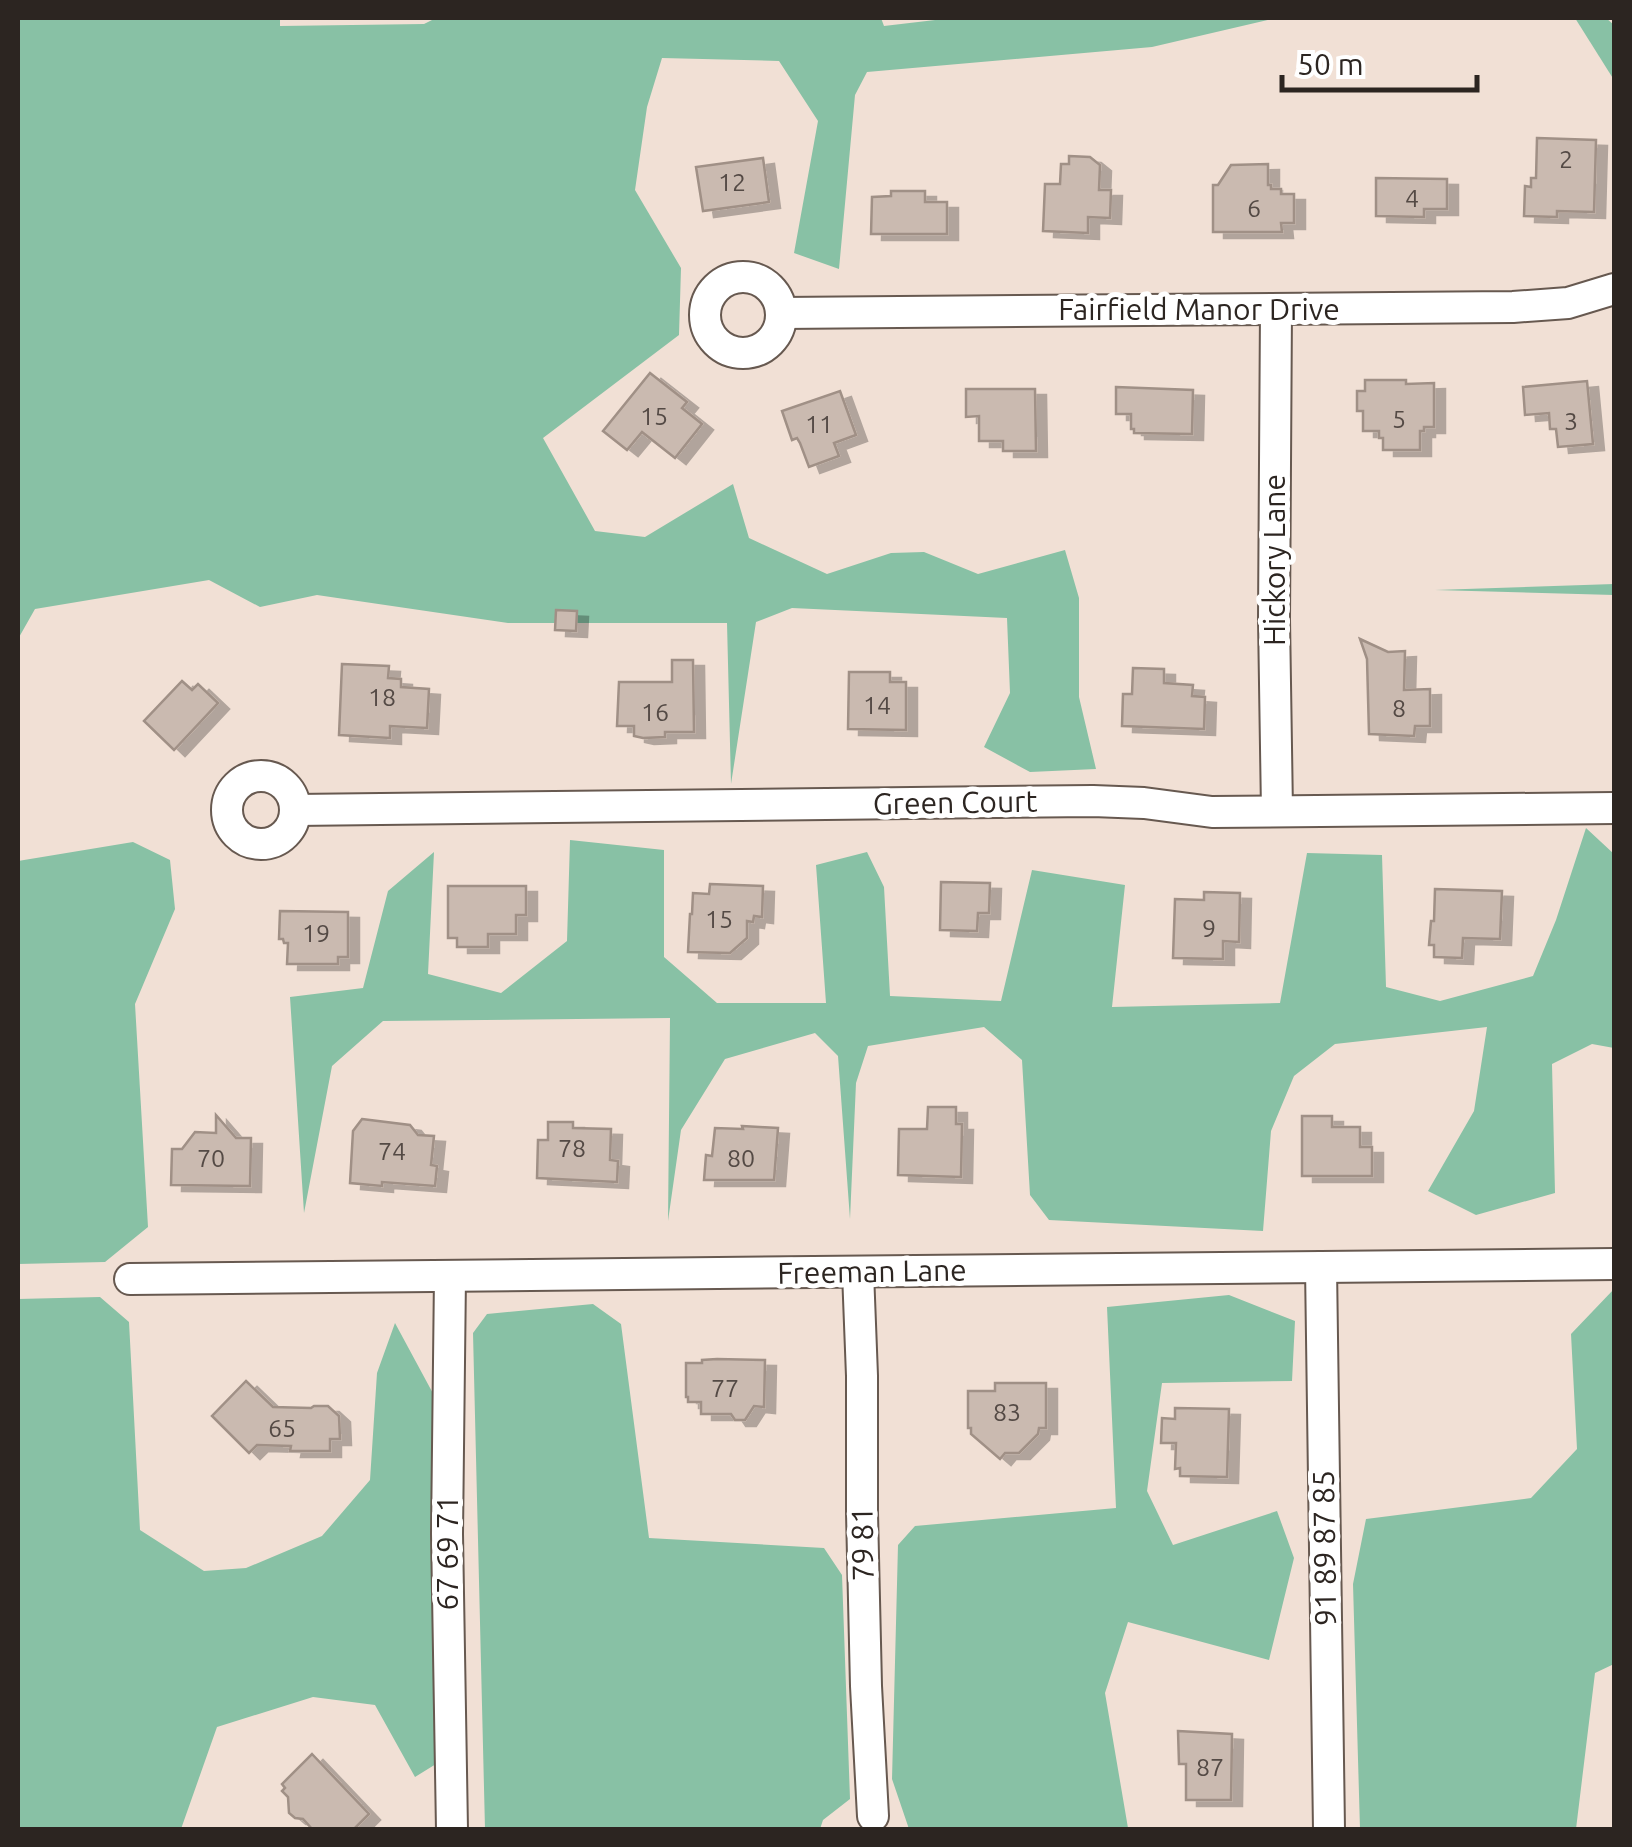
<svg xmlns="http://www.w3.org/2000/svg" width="1632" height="1847" font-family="Ubuntu,sans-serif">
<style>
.green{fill:#88c1a5}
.building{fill:#cabab0;stroke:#a09086;stroke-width:2.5;filter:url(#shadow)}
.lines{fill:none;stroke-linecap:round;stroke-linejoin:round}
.minor-casing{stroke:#675950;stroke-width:34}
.minor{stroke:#fff;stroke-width:30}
.labels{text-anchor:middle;stroke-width:10;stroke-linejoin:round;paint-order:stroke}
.number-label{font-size:25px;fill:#544a45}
.street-label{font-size:30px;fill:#2c2521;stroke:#fff}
</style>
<defs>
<filter id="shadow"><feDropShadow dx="11" dy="6" stdDeviation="0" flood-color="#0004"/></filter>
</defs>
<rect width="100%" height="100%" fill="#f1e0d5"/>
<g class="green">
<path d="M18 18H280V26L424 24 436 18H881L884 26 952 18H1276L1152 47 867 72 855 95 839 269 794 253 818 121 779 61 662 58 647 107 635 190 681 268 679 335 543 438 595 531 645 537 733 484 749 538 827 574 891 553 924 552 978 574 1065 550 1079 598V697L1096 769 1030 772 984 747 1010 693 1007 618 792 608 756 622 731 784 727 623H508L317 595 260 607 209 580 35 609 18 639Z"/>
<path d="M1575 18H1606L1614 25V80Z"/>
<path d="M1614 584V595L1435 590Z"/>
<path d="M1586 828 1614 854V1048L1592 1044 1552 1064 1555 1193 1476 1215 1428 1191 1474 1111 1487 1027 1335 1044 1294 1076 1271 1131 1263 1231 1049 1220 1030 1195 1022 1060 984 1027 868 1046 856 1083 850 1219 838 1056 815 1033 725 1059 681 1130 668 1221 670 1018 383 1021 332 1066 304 1213 290 997 363 988 388 891 434 852 428 974 501 993 567 941 570 840 664 850V957L717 1003H826L816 865 867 852 884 887 890 996 1001 1001 1032 870 1125 885 1112 1007 1280 1003 1307 853 1382 855 1386 987 1440 1001 1533 976 1556 920Z"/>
<path d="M133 842 170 860 175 909 135 1004 148 1227 105 1262 18 1264V861Z"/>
<path d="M1614 1289V1664L1595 1673 1576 1829H1360L1353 1584 1366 1519 1531 1498 1577 1449 1571 1334Z"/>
<path d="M1229 1295 1295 1321 1292 1381 1162 1383 1147 1491 1173 1545 1277 1511 1294 1558 1269 1660 1128 1622 1105 1693 1128 1828 1130 1829H909L892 1779 898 1545 915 1526 1116 1508 1107 1307Z"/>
<path d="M100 1297 129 1322 140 1530 204 1571 246 1568 322 1536 370 1480 377 1373 395 1323 436 1399V1764L415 1777 375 1705 313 1697 217 1727 181 1829H18V1299Z"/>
<path d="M593 1304 621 1324 649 1538 824 1548 842 1575 850 1799 823 1820 820 1829H485L473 1333 487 1314Z"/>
</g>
<g class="building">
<path d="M1537 138 1596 140 1594 212 1557 211V217L1524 216 1525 186 1531 187V178H1536Z"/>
<path d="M1069 156 1090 157 1100 165 1099 190H1111L1110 218 1088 217V233L1043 231 1045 184H1060L1061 164H1069Z"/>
<path d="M763 158 769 202 703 211 696 167Z"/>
<path d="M1268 164V185H1271V189H1281V194H1294V223H1281L1282 232H1213V185H1218L1231 165Z"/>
<path d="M1376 178 1447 179V209H1424V217L1376 216Z"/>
<path d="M891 191H925V202H947V234H871L872 197 891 196Z"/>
<path d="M650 373 687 402 682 408 702 424 675 458 642 432 627 450 603 431Z"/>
<path d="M1365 380H1406V384L1434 383V427H1424V431H1420V450H1383V438H1379V431H1363V411H1357V391H1365Z"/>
<path d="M1587 381 1593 444 1558 447 1556 429H1550L1549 413 1525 415 1523 387Z"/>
<path d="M1116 387 1193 390 1192 434 1134 433V429H1131V414H1116Z"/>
<path d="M966 389H1035L1036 451H1003V441H979V416L966 417Z"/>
<path d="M840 391 856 435 834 443 839 456 809 467 800 443 797 438 792 440 782 411Z"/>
<path d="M556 610 577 611 576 631 555 630Z"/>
<path d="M1360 639 1388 652 1405 651 1404 690 1430 689V726H1415L1414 736 1369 734 1367 659Z"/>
<path d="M672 660H693L694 732H665V737L643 738 634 736V726H617L619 682H672Z"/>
<path d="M342 664 389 666 388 678 401 679V687L429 689 427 728 390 726V738L339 735Z"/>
<path d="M1133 668 1164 669V683L1193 685 1192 696 1205 697 1204 729 1122 726 1123 694H1132Z"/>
<path d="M849 672H890V682H906V730L848 729Z"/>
<path d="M182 681 192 690 198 684 218 703 174 750 144 721Z"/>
<path d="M941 882 990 883 989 913H978L977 931 940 930Z"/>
<path d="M710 884 763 886 762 917 754 916 753 922 747 921V938L730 953 688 952 690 914H692L693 893 709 894Z"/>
<path d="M448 886H526V915H516V934H488V947H457V938H448Z"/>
<path d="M1435 889 1502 891 1500 939 1463 938 1462 958 1434 957V945H1429L1431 921H1434Z"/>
<path d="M1204 892 1240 893 1239 942 1223 941V959L1173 958 1175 899 1204 900Z"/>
<path d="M280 911 348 912V957H338V964H287L288 943H284L283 939H279Z"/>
<path d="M928 1107H956V1124H962L961 1177 898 1175 899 1129H927Z"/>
<path d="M216 1115 236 1138H251L250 1186 171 1185 172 1149H182L195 1132 216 1133Z"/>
<path d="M1302 1116H1332V1127H1360V1147H1372V1176H1302Z"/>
<path d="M362 1119 410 1125 418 1135 434 1136 431 1165 437 1166 435 1186 382 1182V1186L350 1183 353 1131Z"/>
<path d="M548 1122H573V1128L611 1129 610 1160 618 1161 617 1182 537 1178 538 1140H548Z"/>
<path d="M742 1126 778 1128 774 1180H704L706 1155 712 1156 715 1128 743 1129Z"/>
<path d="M717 1359 765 1360 764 1407 754 1406 745 1420H735L731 1414H701V1402H688V1397H686V1363H702V1360Z"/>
<path d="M246 1381 273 1407 311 1408 314 1406H328L339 1416 340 1439H330V1451H290L291 1446 257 1445 249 1453 212 1416Z"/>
<path d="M995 1383H1046V1428H1039L1038 1434 1019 1453H1005L1000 1459 971 1434V1428H968V1391H995Z"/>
<path d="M1175 1408 1229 1409 1227 1477 1180 1476V1468L1175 1469 1176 1443H1161L1162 1418 1175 1419Z"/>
<path d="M1178 1731 1232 1734 1231 1800H1186V1764H1179Z"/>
<path d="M312 1754 369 1814 353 1830H313L303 1819 295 1818 289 1813 288 1797 282 1791 285 1788 282 1784Z"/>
</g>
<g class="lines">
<defs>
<g id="minor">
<circle cx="743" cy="315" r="38"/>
<path d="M1276 309 1274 619 1277 811"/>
<path d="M781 313 1513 307 1568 303 1614 289"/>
<circle cx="261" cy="810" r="34"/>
<path d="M295 810 1093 801 1144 803 1212 812 1614 808"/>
<path d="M1321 1267 1329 1830"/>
<path d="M858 1272 862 1376V1513L866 1686 873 1816"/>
<path d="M450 1276 447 1534 452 1830"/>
<path d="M130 1279 1614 1264"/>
</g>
</defs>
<use href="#minor" class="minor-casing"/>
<use href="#minor" class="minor"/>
</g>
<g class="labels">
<g class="number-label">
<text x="1566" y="168">2</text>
<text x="732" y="191">12</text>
<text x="1412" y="207">4</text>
<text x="1254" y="217">6</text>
<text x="654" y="425">15</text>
<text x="1399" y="428">5</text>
<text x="1571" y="430">3</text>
<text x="819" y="433">11</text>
<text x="382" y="706">18</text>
<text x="877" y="714">14</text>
<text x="1399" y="717">8</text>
<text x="655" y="721">16</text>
<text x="719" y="928">15</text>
<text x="1209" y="937">9</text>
<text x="316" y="942">19</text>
<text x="572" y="1157">78</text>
<text x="392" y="1160">74</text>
<text x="211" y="1167">70</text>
<text x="741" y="1167">80</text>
<text x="725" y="1397">77</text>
<text x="1007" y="1421">83</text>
<text x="282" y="1437">65</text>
<text x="1210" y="1776">87</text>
</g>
<g class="street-label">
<text x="1199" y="320">Fairfield Manor Drive</text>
<text transform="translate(1275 560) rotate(-90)" y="10">Hickory Lane</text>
<text transform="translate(955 803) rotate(-1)" y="10">Green Court</text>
<text transform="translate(872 1272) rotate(-1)" y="10">Freeman Lane</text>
<text transform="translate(863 1544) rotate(-91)" y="10">79 81</text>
<text transform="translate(1325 1548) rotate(-91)" y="10">91 89 87 85</text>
<text transform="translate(448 1553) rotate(-90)" y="10">67 69 71</text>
</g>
</g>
<rect width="1632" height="1847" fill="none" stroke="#2c2521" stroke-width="40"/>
<path d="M1282 75v15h195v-15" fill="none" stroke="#2c2521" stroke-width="5"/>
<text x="1297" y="75" font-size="30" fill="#2c2521" stroke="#ffffff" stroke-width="8" paint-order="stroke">50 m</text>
</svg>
